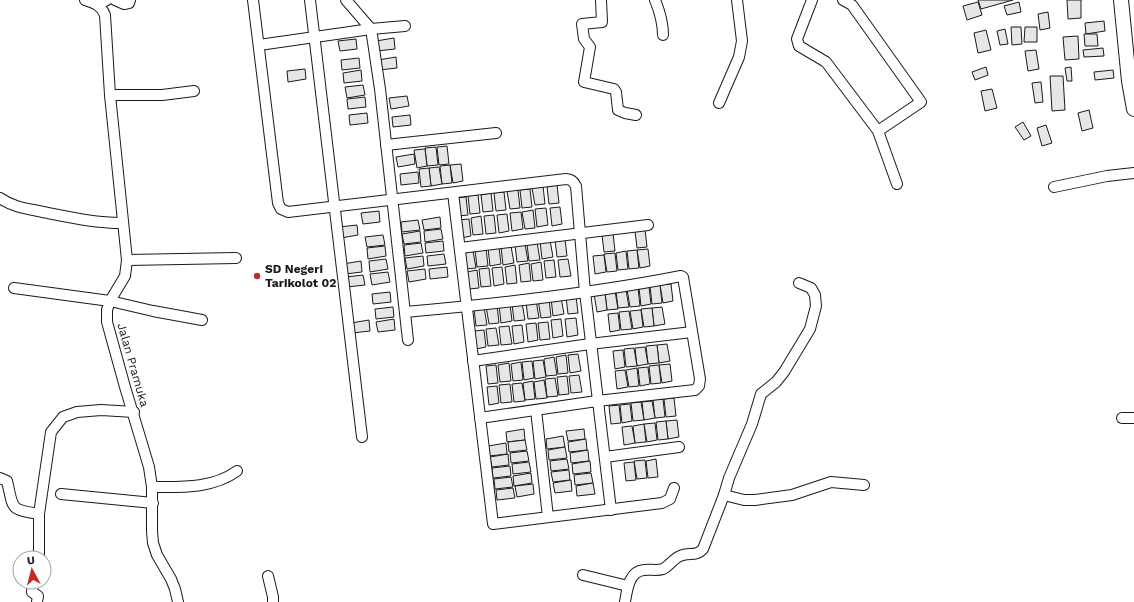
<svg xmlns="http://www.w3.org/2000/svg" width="1134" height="602" font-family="'Work Sans',sans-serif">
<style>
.building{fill:#e6e6e6;stroke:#1a1a1a}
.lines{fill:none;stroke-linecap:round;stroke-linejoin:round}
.street-casing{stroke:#1a1a1a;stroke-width:12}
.secondary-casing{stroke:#1a1a1a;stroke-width:16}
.street{stroke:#fff;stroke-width:10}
.secondary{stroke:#fff;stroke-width:14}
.poi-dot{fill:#c62828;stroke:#fff;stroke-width:1.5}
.labels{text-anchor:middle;stroke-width:3;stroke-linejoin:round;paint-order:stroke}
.poi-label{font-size:12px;font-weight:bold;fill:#1a1a1a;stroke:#fff;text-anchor:start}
.street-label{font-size:12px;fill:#1a1a1a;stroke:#fff}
</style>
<rect width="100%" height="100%" fill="#fff"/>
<g class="building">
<path d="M978 0H1013L981 9Z"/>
<path d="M1067 0H1081V18L1068 19Z"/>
<path d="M978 2 982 15 967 20 963 6Z"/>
<path d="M1019 2 1021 12 1007 15 1004 6Z"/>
<path d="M1048 12 1050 28 1040 30 1038 14Z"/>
<path d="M1104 21 1105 31 1086 34 1085 23Z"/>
<path d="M1011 27H1021L1022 44 1012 45Z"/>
<path d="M1025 27H1037V42H1024Z"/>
<path d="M1005 29 1008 44 1000 45 997 31Z"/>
<path d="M986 30 991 50 978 53 974 33Z"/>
<path d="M1084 34H1097L1098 46H1085Z"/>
<path d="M1078 36 1079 59 1065 60 1063 37Z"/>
<path d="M394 38 395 49 377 51 376 41Z"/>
<path d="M356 39 357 49 340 51 338 41Z"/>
<path d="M1103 48 1104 56 1084 57 1083 50Z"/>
<path d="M1036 50 1039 69 1028 71 1025 51Z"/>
<path d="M396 57 397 68 379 70 378 60Z"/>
<path d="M359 58 360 68 342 70 341 60Z"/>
<path d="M986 67 988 75 975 80 972 72Z"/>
<path d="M1071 67 1072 81H1067L1065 68Z"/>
<path d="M305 69 306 79 288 82 287 71Z"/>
<path d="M361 70 362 81 344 83 343 73Z"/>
<path d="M1113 70 1114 78 1095 80 1094 72Z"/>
<path d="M1050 76H1063L1065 110 1052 111Z"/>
<path d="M1041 82 1043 102 1035 103 1032 83Z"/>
<path d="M363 85 365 95 347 98 345 87Z"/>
<path d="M992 89 997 108 985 111 981 91Z"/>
<path d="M407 96 409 106 391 109 389 98Z"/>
<path d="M365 97 366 107 348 109 347 99Z"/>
<path d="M1089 110 1093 128 1082 131 1078 113Z"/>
<path d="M367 113 368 123 350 125 349 115Z"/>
<path d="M410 115 411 125 393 127 392 117Z"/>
<path d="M1023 122 1031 136 1024 140 1015 127Z"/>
<path d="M1046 125 1052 143 1042 146 1037 128Z"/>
<path d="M447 146 449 164 439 165 437 147Z"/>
<path d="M436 147 438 165 427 166 425 148Z"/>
<path d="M425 149 427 166 417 168 414 150Z"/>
<path d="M414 154 415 164 398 167 396 157Z"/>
<path d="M461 164 463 181 453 183 450 165Z"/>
<path d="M450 165 452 183 442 184 440 166Z"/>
<path d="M439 167 442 184 431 186 429 168Z"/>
<path d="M429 168 431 186 421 187 419 169Z"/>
<path d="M418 172 419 183 401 185 400 174Z"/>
<path d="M557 185 559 203 549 204 547 187Z"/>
<path d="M543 186 545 204 535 205 532 188Z"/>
<path d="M530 189 532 207 522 208 520 190Z"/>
<path d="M518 190 520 208 510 209 507 191Z"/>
<path d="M504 192 506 210 496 211 494 193Z"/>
<path d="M491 193 493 211 483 212 481 195Z"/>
<path d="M478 195 480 213 470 214 468 196Z"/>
<path d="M466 197 468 215 458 216 455 198Z"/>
<path d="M560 207 562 224 552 226 550 208Z"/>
<path d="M546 208 548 225 537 227 535 209Z"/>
<path d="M533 210 535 228 525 229 522 212Z"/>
<path d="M379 211 380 222 363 224 361 213Z"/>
<path d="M521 212 523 229 512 231 510 213Z"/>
<path d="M507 214 509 231 499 233 497 215Z"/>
<path d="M494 215 496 233 486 234 484 216Z"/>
<path d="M481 216 483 234 473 235 471 218Z"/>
<path d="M440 217 441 228 424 230 422 220Z"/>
<path d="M469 219 471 236 461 238 458 220Z"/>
<path d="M418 220 420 230 402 232 401 222Z"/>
<path d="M357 225 358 235 341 238 339 227Z"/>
<path d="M441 229 443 239 425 242 424 231Z"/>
<path d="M645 229 647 247 637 248 635 231Z"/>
<path d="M420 231 421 242 404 244 402 234Z"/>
<path d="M613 233 615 251 604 252 602 235Z"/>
<path d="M383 235 385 245 367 247 365 237Z"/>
<path d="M565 239 567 256 557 257 555 240Z"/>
<path d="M550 240 553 257 542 259 540 241Z"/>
<path d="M443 241 444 251 426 253 425 243Z"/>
<path d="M537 242 540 260 529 261 527 244Z"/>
<path d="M421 243 423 253 405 256 404 245Z"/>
<path d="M525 244 528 261 517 262 515 245Z"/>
<path d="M385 246 386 256 368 259 367 248Z"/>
<path d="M511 246 514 263 503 265 501 247Z"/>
<path d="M499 247 501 264 490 266 488 248Z"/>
<path d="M486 248 488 266 477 267 475 250Z"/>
<path d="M648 249 650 266 640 268 637 250Z"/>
<path d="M637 250 639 268 629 269 627 251Z"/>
<path d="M473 251 476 268 465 269 463 252Z"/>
<path d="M626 251 628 269 618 270 616 253Z"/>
<path d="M615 253 617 271 607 272 604 254Z"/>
<path d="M444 254 446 264 428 266 427 256Z"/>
<path d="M604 255 606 272 595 274 593 256Z"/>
<path d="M423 256 424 266 407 269 405 258Z"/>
<path d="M386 259 388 269 370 272 369 261Z"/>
<path d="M568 259 571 276 560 277 558 260Z"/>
<path d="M554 260 556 277 546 278 544 261Z"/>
<path d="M361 261 362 272 345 274 343 264Z"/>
<path d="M541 262 543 280 533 281 531 264Z"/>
<path d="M529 263 531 281 521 282 519 265Z"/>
<path d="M515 265 517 283 507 284 505 267Z"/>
<path d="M447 267 448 277 430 279 429 269Z"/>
<path d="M502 267 504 284 494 286 492 268Z"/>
<path d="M489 268 491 286 481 287 479 269Z"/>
<path d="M425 269 426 279 409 282 407 271Z"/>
<path d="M477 270 479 288 469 289 467 272Z"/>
<path d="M388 272 390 282 372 285 370 274Z"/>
<path d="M363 275 365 285 347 287 346 277Z"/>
<path d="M671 284 673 301 663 303 660 285Z"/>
<path d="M660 285 662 303 652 304 650 286Z"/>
<path d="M649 287 651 304 641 306 639 288Z"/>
<path d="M638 288 640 306 630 307 627 289Z"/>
<path d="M626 290 629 307 618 308 616 291Z"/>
<path d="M615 291 618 309 607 310 605 292Z"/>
<path d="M390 292 391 302 373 304 372 294Z"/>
<path d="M605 293 607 310 597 312 594 294Z"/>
<path d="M576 296 578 313 568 314 566 297Z"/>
<path d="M561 297 564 314 553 316 551 298Z"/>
<path d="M549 299 551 317 541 318 538 300Z"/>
<path d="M536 300 539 318 528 319 526 302Z"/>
<path d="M522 303 525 320 514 321 512 304Z"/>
<path d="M510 304 512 321 501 323 499 305Z"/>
<path d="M497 305 499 323 489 324 486 306Z"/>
<path d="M393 307 394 317 376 319 375 309Z"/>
<path d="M484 307 487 325 476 326 474 309Z"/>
<path d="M662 307 665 324 654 326 652 308Z"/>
<path d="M652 308 654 326 644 327 641 309Z"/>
<path d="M641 310 643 327 633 329 630 311Z"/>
<path d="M629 311 632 329 621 330 619 312Z"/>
<path d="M618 313 620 330 610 332 608 314Z"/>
<path d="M576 318 578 335 567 337 565 319Z"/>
<path d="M394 319 395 330 378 332 376 322Z"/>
<path d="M561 319 563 336 553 338 551 320Z"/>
<path d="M369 320 370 331 352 333 351 323Z"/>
<path d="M548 322 550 339 540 340 538 323Z"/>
<path d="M536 323 538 340 528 342 526 324Z"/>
<path d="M522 325 524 342 514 344 512 326Z"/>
<path d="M509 326 512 344 501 345 499 327Z"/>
<path d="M496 328 499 345 488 346 486 329Z"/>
<path d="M484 330 486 347 476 349 474 331Z"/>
<path d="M667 344 670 361 659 363 657 345Z"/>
<path d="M657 345 659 363 648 364 646 346Z"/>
<path d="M645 347 648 364 637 366 635 348Z"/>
<path d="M634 348 637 366 626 367 624 349Z"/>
<path d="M623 350 625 367 615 369 613 351Z"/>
<path d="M578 354 581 371 570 373 568 355Z"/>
<path d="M566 355 568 373 558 374 556 357Z"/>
<path d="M554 357 557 375 546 376 544 359Z"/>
<path d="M543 360 546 377 535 379 533 361Z"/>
<path d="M532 361 534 378 524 380 522 362Z"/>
<path d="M521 362 523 380 513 381 511 364Z"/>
<path d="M509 363 511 381 500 382 498 365Z"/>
<path d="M670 364 672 381 662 383 659 365Z"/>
<path d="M496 365 498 383 488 384 486 366Z"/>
<path d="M659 365 661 383 651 384 649 366Z"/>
<path d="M648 367 650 384 640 386 638 368Z"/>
<path d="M637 368 639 386 629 387 626 370Z"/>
<path d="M625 370 628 387 617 389 615 371Z"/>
<path d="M579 375 582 392 571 393 569 376Z"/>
<path d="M567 376 569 394 559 395 557 377Z"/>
<path d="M555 378 558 396 547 397 545 379Z"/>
<path d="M544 380 547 398 536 399 534 382Z"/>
<path d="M533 381 535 399 525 400 523 383Z"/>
<path d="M522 383 525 401 514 402 512 384Z"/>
<path d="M510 384 512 402 501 403 499 385Z"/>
<path d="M497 386 499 403 489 405 487 387Z"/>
<path d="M674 398 676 416 666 417 664 399Z"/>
<path d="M663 399 665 417 655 418 653 400Z"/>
<path d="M652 401 655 418 644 420 642 402Z"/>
<path d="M641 402 644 420 633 421 631 403Z"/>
<path d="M630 404 632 421 622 423 620 405Z"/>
<path d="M619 405 621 423 611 424 609 406Z"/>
<path d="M677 420 679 437 668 439 666 421Z"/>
<path d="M666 421 668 439 658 440 656 422Z"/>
<path d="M655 423 657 440 647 442 644 424Z"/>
<path d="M644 424 646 442 635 443 633 426Z"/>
<path d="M632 426 635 443 624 445 622 427Z"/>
<path d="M524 429 525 440 507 442 506 432Z"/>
<path d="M584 429 585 439 568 441 566 431Z"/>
<path d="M563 436 565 447 547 449 546 439Z"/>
<path d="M586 439 587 450 569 452 568 442Z"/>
<path d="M525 440 527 450 509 452 508 442Z"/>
<path d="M506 443 507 454 489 456 488 446Z"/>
<path d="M565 447 567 458 549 460 548 450Z"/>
<path d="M588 450 589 461 571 463 570 453Z"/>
<path d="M527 451 529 461 511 463 510 453Z"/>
<path d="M508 454 509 465 492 467 490 457Z"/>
<path d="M567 459 569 469 551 471 550 461Z"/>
<path d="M656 459 658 477 648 478 646 461Z"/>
<path d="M645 460 647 478 637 479 634 461Z"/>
<path d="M590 461 591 472 573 474 572 464Z"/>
<path d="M529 462 531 472 513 474 512 464Z"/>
<path d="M634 462 636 480 626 481 624 463Z"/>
<path d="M510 466 511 476 493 478 492 468Z"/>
<path d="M569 470 570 480 553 482 551 472Z"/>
<path d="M531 473 532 483 514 486 513 476Z"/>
<path d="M591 473 593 483 575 485 574 475Z"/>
<path d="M511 477 513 487 495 489 494 479Z"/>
<path d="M571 480 572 491 555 493 553 483Z"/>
<path d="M593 483 595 494 577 496 576 486Z"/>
<path d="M533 484 534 494 517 497 515 486Z"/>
<path d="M513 488 515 498 497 500 496 490Z"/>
</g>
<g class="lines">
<defs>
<g id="street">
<path d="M85 0C94 3 101 5 105 15L110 95 127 260 125 276 110 301 107 310V322L125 387 149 467 152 487V531L153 543 157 555 171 579 175 589 178 602"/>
<path d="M115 0 124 4 129 3 130 0"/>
<path d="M253 0 278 203 281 209 288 212 566 179C571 179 573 181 576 186L585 292 611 510"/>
<path d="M310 0 362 437"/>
<path d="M346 0 371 29 373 42 380 89 408 340"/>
<path d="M601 0 602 22 582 24 584 39 590 47 584 82 614 89 616 92 618 110 625 113 636 115"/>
<path d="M655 0C660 12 663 22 663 35"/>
<path d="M812 0 797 39 799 46 826 62 878 131 897 184"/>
<path d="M843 0 852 5 921 102 878 131"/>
<path d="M98 5 107 0"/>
<path d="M259 45 371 29 405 26"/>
<path d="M110 95H162L194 91"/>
<path d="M719 103 739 57 742 41 737 0"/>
<path d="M386 145 496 133"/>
<path d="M1054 187 1107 176 1134 173"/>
<path d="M453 193 493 524 662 503 670 499 674 488"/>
<path d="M0 198C14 208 31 209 48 213 73 218 96 223 122 223"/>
<path d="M460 248 648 225"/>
<path d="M127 260 236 258"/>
<path d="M14 288 110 301 153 311 202 320"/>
<path d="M405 312C497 304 590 294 681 276L683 277 700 379 699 386 695 390 597 401 480 418"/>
<path d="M473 361 590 344 692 332"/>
<path d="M536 410 548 517"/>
<path d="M1122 418H1134"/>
<path d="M605 457 679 447"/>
<path d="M0 478 7 481C14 510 9 509 39 514"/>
<path d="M152 487C181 487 212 489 237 471"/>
<path d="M61 494 153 503"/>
<path d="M724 495 744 500H755L792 495 831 482 864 485"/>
<path d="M39 558V514L51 432 63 417 77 412 101 410 134 412"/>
<path d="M583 575 628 586"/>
<path d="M268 576 273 597V602"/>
<path d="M33 582 32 592 38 596 37 602"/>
<path d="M625 602C627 590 629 571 644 570 650 569 657 571 663 569 669 566 673 559 680 556 689 552 696 557 703 549L724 495 729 478 752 424 761 394 776 382 784 372 810 329 816 306 815 295 811 288 799 283"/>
</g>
<path id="secondary" d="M1121 0 1129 81 1134 109"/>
</defs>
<use href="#street" class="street-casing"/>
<use href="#secondary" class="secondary-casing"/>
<use href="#street" class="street"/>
<use href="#secondary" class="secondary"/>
</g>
<circle class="poi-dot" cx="257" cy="276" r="4"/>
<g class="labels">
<g class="poi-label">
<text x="265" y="273">SD Negeri<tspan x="265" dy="14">Tarikolot 02</tspan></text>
</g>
<g class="street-label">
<text transform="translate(133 365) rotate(74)" y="4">Jalan Pramuka</text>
</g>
</g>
<g transform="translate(32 570) rotate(353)"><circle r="19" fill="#ffffff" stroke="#a3a3a3"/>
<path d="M0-3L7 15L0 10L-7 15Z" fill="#c62828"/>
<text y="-6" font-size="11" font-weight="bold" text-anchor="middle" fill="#1a1a1a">U</text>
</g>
</svg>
